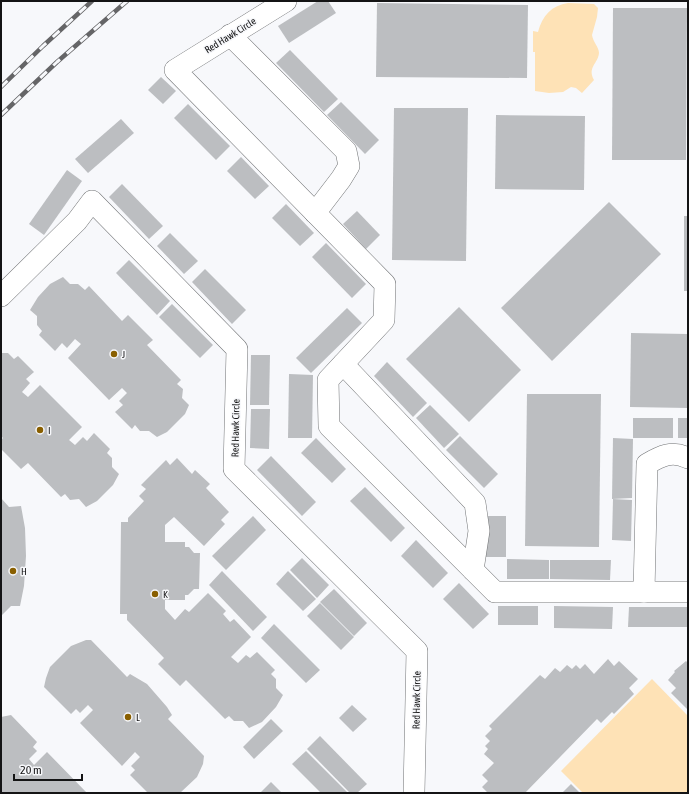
<svg xmlns="http://www.w3.org/2000/svg" width="689" height="794" font-family="'Asap Condensed',sans-serif">
<style>
.green{fill:#fee2b6}
.building{fill:#bcbec1}
.lines{fill:none;stroke-linecap:round;stroke-linejoin:round}
.street-casing{stroke:#727476;stroke-width:22}
.street{stroke:#fff;stroke-width:21}
.rail-casing{stroke:#656567;stroke-width:4.5}
.rail{stroke:#f7f8fb;stroke-width:3;stroke-dasharray:9;stroke-linecap:butt}
.poi-dot{fill:#895f00;stroke:#f7f8fb;stroke-width:1.5}
.labels{text-anchor:middle;stroke-width:3;stroke-linejoin:round;paint-order:stroke}
.street-label{font-size:10px;fill:#141415;stroke:#f7f8fb}
.poi-label{font-size:10px;fill:#141415;stroke:#f7f8fb;text-anchor:start}
</style>
<rect width="100%" height="100%" fill="#f7f8fb"/>
<g class="green">
<path d="M568 3 594 4 598 8 597 17 592 35C593 42 599 47 599 53 598 64 587 67 594 80L582 93 576 88 571 87 563 92 549 93 535 91V52H533V31L538 32C542 16 552 5 568 3Z"/>
<path d="M652 679 688 716V793H583L561 771Z"/>
</g>
<g class="building">
<path d="M318 1H328L336 13 289 43 278 26Z"/>
<path d="M377 3 528 5 527 78 376 77Z"/>
<path d="M613 8H687L686 160H612Z"/>
<path d="M290 50 338 99 324 112 276 63Z"/>
<path d="M161 77 176 91 163 104 148 90Z"/>
<path d="M341 102 379 140 365 154 327 115Z"/>
<path d="M188 104 230 146 216 160 174 118Z"/>
<path d="M394 108H468L466 261 392 260Z"/>
<path d="M496 115 585 116 584 190 495 189Z"/>
<path d="M121 119 134 133 88 173 75 159Z"/>
<path d="M241 157 269 186 255 199 227 171Z"/>
<path d="M67 170 82 181 44 235 29 224Z"/>
<path d="M122 184 163 226 149 239 109 197Z"/>
<path d="M609 202 661 254 552 361 501 308Z"/>
<path d="M286 204 314 233 300 246 272 218Z"/>
<path d="M357 211 380 235 366 249 343 224Z"/>
<rect x="684" y="216" width="4" height="75"/>
<path d="M170 233 198 261 184 274 157 246Z"/>
<path d="M326 243 366 284 352 298 312 257Z"/>
<path d="M129 260 170 301 157 315 116 273Z"/>
<path d="M205 269 246 310 232 324 192 282Z"/>
<path d="M63 277 70 284H78L85 290 89 286 122 321 128 315 153 340 147 345 181 380 177 384 183 389 182 398 189 405 185 414 167 432 157 437 149 431H140L135 425 132 429 115 412 123 405 119 401 127 393 122 388 109 400 68 358 81 344 75 339 67 348 62 343 55 351 39 335 42 331 37 325V316L30 310 38 297 50 284Z"/>
<path d="M172 304 213 345 200 358 159 317Z"/>
<path d="M459 307 521 370 469 422 406 359Z"/>
<path d="M347 308 362 323 311 373 296 358Z"/>
<path d="M631 333 688 334V408L630 407Z"/>
<path d="M1 353H8L14 359 18 356 34 372 26 379 30 383 22 392 28 397 40 385 82 427 69 440 75 445 83 437 87 441 94 433 110 449 107 453 112 458V467L119 474 113 485 97 501 86 507 79 499 70 500 65 494 61 497 28 463 21 469 1 449V440L3 438 1 436Z"/>
<path d="M251 355H270L269 405H250Z"/>
<path d="M387 362 427 403 413 417 374 376Z"/>
<path d="M289 374 313 375 312 438H288Z"/>
<path d="M527 394H601L599 547 525 546Z"/>
<path d="M430 405 459 434 444 448 416 418Z"/>
<path d="M251 409H270L269 449 250 448Z"/>
<rect x="633" y="418" width="40" height="20"/>
<rect x="678" y="418" width="10" height="20"/>
<path d="M460 436 498 474 484 488 446 450Z"/>
<path d="M316 438 346 469 332 483 301 453Z"/>
<path d="M613 438 633 439 632 498 612 499Z"/>
<path d="M271 456 316 502 302 516 257 470Z"/>
<path d="M177 458 192 474 195 470 210 484 206 488 229 512 221 520 225 524 204 546 174 517 165 525V542H185V547H189L194 553H200L199 589H194L188 595H185V600H165V609L175 620 185 609 189 612 208 593 226 611 223 614 230 622 234 619 251 637 231 657 238 663 246 655 250 658 257 652 275 670 271 674 276 679V688L283 695 276 707 262 722 249 728 243 721H234L229 716 225 719 186 680 180 686 158 664 164 658 127 620V614H120L121 522H128V518L144 501 139 496 146 489 141 485 166 460 170 465Z"/>
<path d="M365 487 405 528 391 542 350 501Z"/>
<path d="M1 498 9 507 21 506 25 528 26 556 24 586 20 606H11L1 616Z"/>
<path d="M613 499 632 500 631 541 612 540Z"/>
<path d="M253 516 266 530 226 570 212 556Z"/>
<rect x="486" y="516" width="20" height="41"/>
<path d="M416 540 448 573 433 588 401 556Z"/>
<path d="M302 558 329 585 317 598 290 570Z"/>
<path d="M507 559 549 560V579H507Z"/>
<path d="M550 560H611L610 580 550 579Z"/>
<path d="M222 571 267 617 253 631 209 585Z"/>
<path d="M288 571 316 599 303 611 276 584Z"/>
<path d="M459 583 489 614 473 629 443 599Z"/>
<path d="M334 589 367 623 354 636 320 602Z"/>
<path d="M320 603 354 637 341 650 307 616Z"/>
<rect x="498" y="606" width="40" height="19"/>
<path d="M554 606 613 607 612 629 554 628Z"/>
<path d="M629 607H687V627H628Z"/>
<path d="M274 624 320 670 306 683 261 638Z"/>
<path d="M86 640H91L127 677 130 674 147 684 167 707 172 715 168 719 204 756 203 764 197 777 180 793H148L130 775 135 770 131 766 140 757 135 752 122 766 80 723 93 710 88 705 80 713 76 709 71 714 44 687 46 678 50 667 71 646Z"/>
<path d="M608 659 614 666 619 661 638 679 629 688 634 694 614 714 612 712 601 723 597 719 525 793H488L482 787 488 781 482 775 494 763 484 754 488 749 485 746 490 741 485 736 492 729 489 726 540 675 545 679 555 668 560 672 567 665 572 669 576 665 580 669 585 664 594 674Z"/>
<path d="M686 661 688 663V710L671 693 676 688 668 680 675 672 674 671Z"/>
<path d="M352 705 367 719 353 732 339 718Z"/>
<path d="M11 715 37 742 33 747 37 751 29 759 34 765 47 752 87 793H1V717Z"/>
<path d="M271 719 283 731 254 759 243 747Z"/>
<path d="M320 736 367 784 357 793H350L307 749Z"/>
<path d="M306 751 348 793H321L292 764Z"/>
<path d="M271 782 282 793H260Z"/>
<path d="M571 784 580 793H562Z"/>
</g>
<g class="lines">
<defs>
<g id="street">
<path d="M286 1 175 70 385 284 384 320 328 380 329 426 495 592H688"/>
<path d="M230 35 346 151 349 166 341 179 315 213"/>
<path d="M1 296 77 221 92 201 237 349 234 469 417 651 414 793"/>
<path d="M343 364 475 503 479 531 473 570"/>
<path d="M644 592 647 464C661 456 672 450 688 458"/>
</g>
</defs>
<use href="#street" class="street-casing"/>
<use href="#street" class="street"/>
<defs>
<g id="rail">
<path d="M1 87 43 46 92 1"/>
<path d="M1 115 57 62 127 1"/>
</g>
</defs>
<use href="#rail" class="rail-casing"/>
<use href="#rail" class="rail"/>
</g>
<g class="poi-dot">
<circle cx="114" cy="354" r="4"/>
<circle cx="40" cy="430" r="4"/>
<circle cx="13" cy="571" r="4"/>
<circle cx="155" cy="594" r="4"/>
<circle cx="128" cy="717" r="4"/>
</g>
<g class="labels">
<g class="street-label">
<text transform="translate(230 35) rotate(-32)" y="4">Red Hawk Circle</text>
<text transform="translate(235 428) rotate(-89)" y="4">Red Hawk Circle</text>
<text transform="translate(416 700) rotate(-89)" y="4">Red Hawk Circle</text>
</g>
<g class="poi-label">
<text x="122" y="358">J</text>
<text x="48" y="434">I</text>
<text x="21" y="575">H</text>
<text x="163" y="598">K</text>
<text x="136" y="721">L</text>
</g>
</g>
<rect width="689" height="794" fill="none" stroke="#141415" stroke-width="4"/>
<path d="M14 774v6h68v-6" fill="none" stroke="#141415" stroke-width="2"/>
<text x="20" y="774" font-size="12" fill="#141415" stroke="#f7f8fb" stroke-width="3" paint-order="stroke">20 m</text>
</svg>
